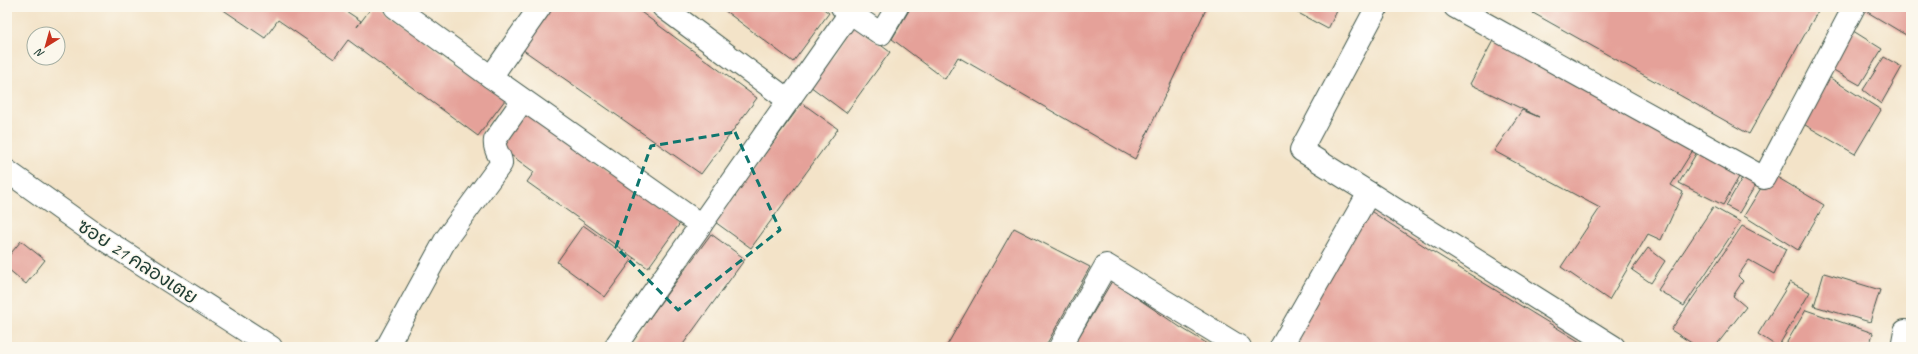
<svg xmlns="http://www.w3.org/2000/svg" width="1918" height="354" font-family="Caveat,'Playpen Sans Thai',sans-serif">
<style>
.building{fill:#e5a199}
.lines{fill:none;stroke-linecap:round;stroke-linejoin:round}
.minor-casing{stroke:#3f564a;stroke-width:24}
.minor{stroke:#fff;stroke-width:22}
.marked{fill:none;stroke:#0f766e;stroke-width:3;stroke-dasharray:8 5;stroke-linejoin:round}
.labels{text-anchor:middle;stroke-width:3;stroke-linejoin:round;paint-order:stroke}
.street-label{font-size:19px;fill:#1f3d34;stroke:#fbf7ec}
</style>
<rect width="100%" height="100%" fill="#fbf7ec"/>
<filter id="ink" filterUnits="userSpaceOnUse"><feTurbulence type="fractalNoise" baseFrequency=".025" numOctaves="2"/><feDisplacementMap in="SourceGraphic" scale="8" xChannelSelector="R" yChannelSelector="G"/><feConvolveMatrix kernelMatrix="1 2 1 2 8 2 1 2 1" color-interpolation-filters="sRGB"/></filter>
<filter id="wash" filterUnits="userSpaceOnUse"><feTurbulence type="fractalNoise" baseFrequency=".012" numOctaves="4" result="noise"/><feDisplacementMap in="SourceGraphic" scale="16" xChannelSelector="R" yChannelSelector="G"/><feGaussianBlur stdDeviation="0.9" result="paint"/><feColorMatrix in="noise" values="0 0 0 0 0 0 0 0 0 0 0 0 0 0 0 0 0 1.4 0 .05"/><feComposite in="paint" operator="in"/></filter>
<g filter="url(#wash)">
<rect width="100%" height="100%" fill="#f3e3c8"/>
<g id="blocks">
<g class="building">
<path d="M219 7H340L361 21 357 27 372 7H379L505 100 478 136 348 40 334 59 278 20 265 38Z"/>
<path d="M546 7H634L757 98 701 174 519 47Z"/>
<path d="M720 7H821L829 13 793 62Z"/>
<path d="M911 7H1207L1135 159 958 57 945 79 892 39Z"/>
<path d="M1287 7H1339L1328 29Z"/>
<path d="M1536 7H1815L1819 9 1749 134 1533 13Z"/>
<path d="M1859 7H1911V38Z"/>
<path d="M854 25 890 52 846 113 810 86Z"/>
<path d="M1850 29 1882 49 1860 85 1830 68Z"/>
<path d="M1498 31 1695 147 1671 185 1683 192 1661 240 1648 234 1609 300 1561 267 1600 208 1494 151 1522 110 1539 117 1470 84Z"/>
<path d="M1884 57 1902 67 1881 104 1863 90Z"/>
<path d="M1824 74 1881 110 1855 154 1800 122Z"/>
<path d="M802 103 838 129 751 248 715 222Z"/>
<path d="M525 112 681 222 648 268 527 182 534 172 500 147Z"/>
<path d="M1700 147 1743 170 1723 205 1679 183Z"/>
<path d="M1746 171 1759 179 1739 213 1726 206Z"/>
<path d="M1770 173 1824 205 1798 250 1744 216Z"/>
<path d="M1713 207 1740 222 1684 306 1658 290Z"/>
<path d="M1369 210 1435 253 1588 347H1286Z"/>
<path d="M583 225 632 260 605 297 557 262Z"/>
<path d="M1742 226 1786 249 1774 274 1749 260 1738 276 1743 281 1733 296 1746 307 1715 347H1698L1671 330Z"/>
<path d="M1014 228 1090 267 1045 347H946Z"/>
<path d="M711 234 745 259 681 347H628Z"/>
<path d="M21 241 45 260 26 284 7 268V258Z"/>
<path d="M1648 248 1665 261 1651 283 1632 270Z"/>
<path d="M1824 273 1880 290 1870 322 1814 306Z"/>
<path d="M1112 281 1180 327 1213 347H1073Z"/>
<path d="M1790 282 1810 292 1778 347 1758 334Z"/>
<path d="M1806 310 1873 333 1869 347H1784Z"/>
</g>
</g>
</g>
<g filter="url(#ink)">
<use href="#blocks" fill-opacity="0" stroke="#3f564a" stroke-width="1"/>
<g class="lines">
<defs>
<g id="minor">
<path d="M395 7 491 77 701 225"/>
<path d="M663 7 788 100"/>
<path d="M842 7 881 34 897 7"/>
<path d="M1377 7 1301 150 1614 347"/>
<path d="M1455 7 1764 178 1854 7"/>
<path d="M491 77 540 7"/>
<path d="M7 171 94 233 271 347"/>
<path d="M617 344 850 13"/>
<path d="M387 347 446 239 501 164C502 155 493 152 495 140L523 100"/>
<path d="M1060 347 1106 265 1240 347"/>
<path d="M1281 347 1369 193"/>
<path d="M1902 347 1905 331"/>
</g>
</defs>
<use href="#minor" class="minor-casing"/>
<use href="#minor" class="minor"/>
</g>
</g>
<path class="marked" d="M735 132 780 230 678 310 616 247 651 146Z"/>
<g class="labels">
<g class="street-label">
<text transform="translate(138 261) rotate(33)" y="7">ซอย 21 คลองเตย</text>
</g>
</g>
<rect width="1918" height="354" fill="none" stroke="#fbf7ec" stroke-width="24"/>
<g transform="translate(46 46) rotate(217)"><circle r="19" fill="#fbf7ec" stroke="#a3ada2"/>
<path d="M0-3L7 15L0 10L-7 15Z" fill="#c8321e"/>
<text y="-6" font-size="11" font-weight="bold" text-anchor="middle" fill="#1f3d34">N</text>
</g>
</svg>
